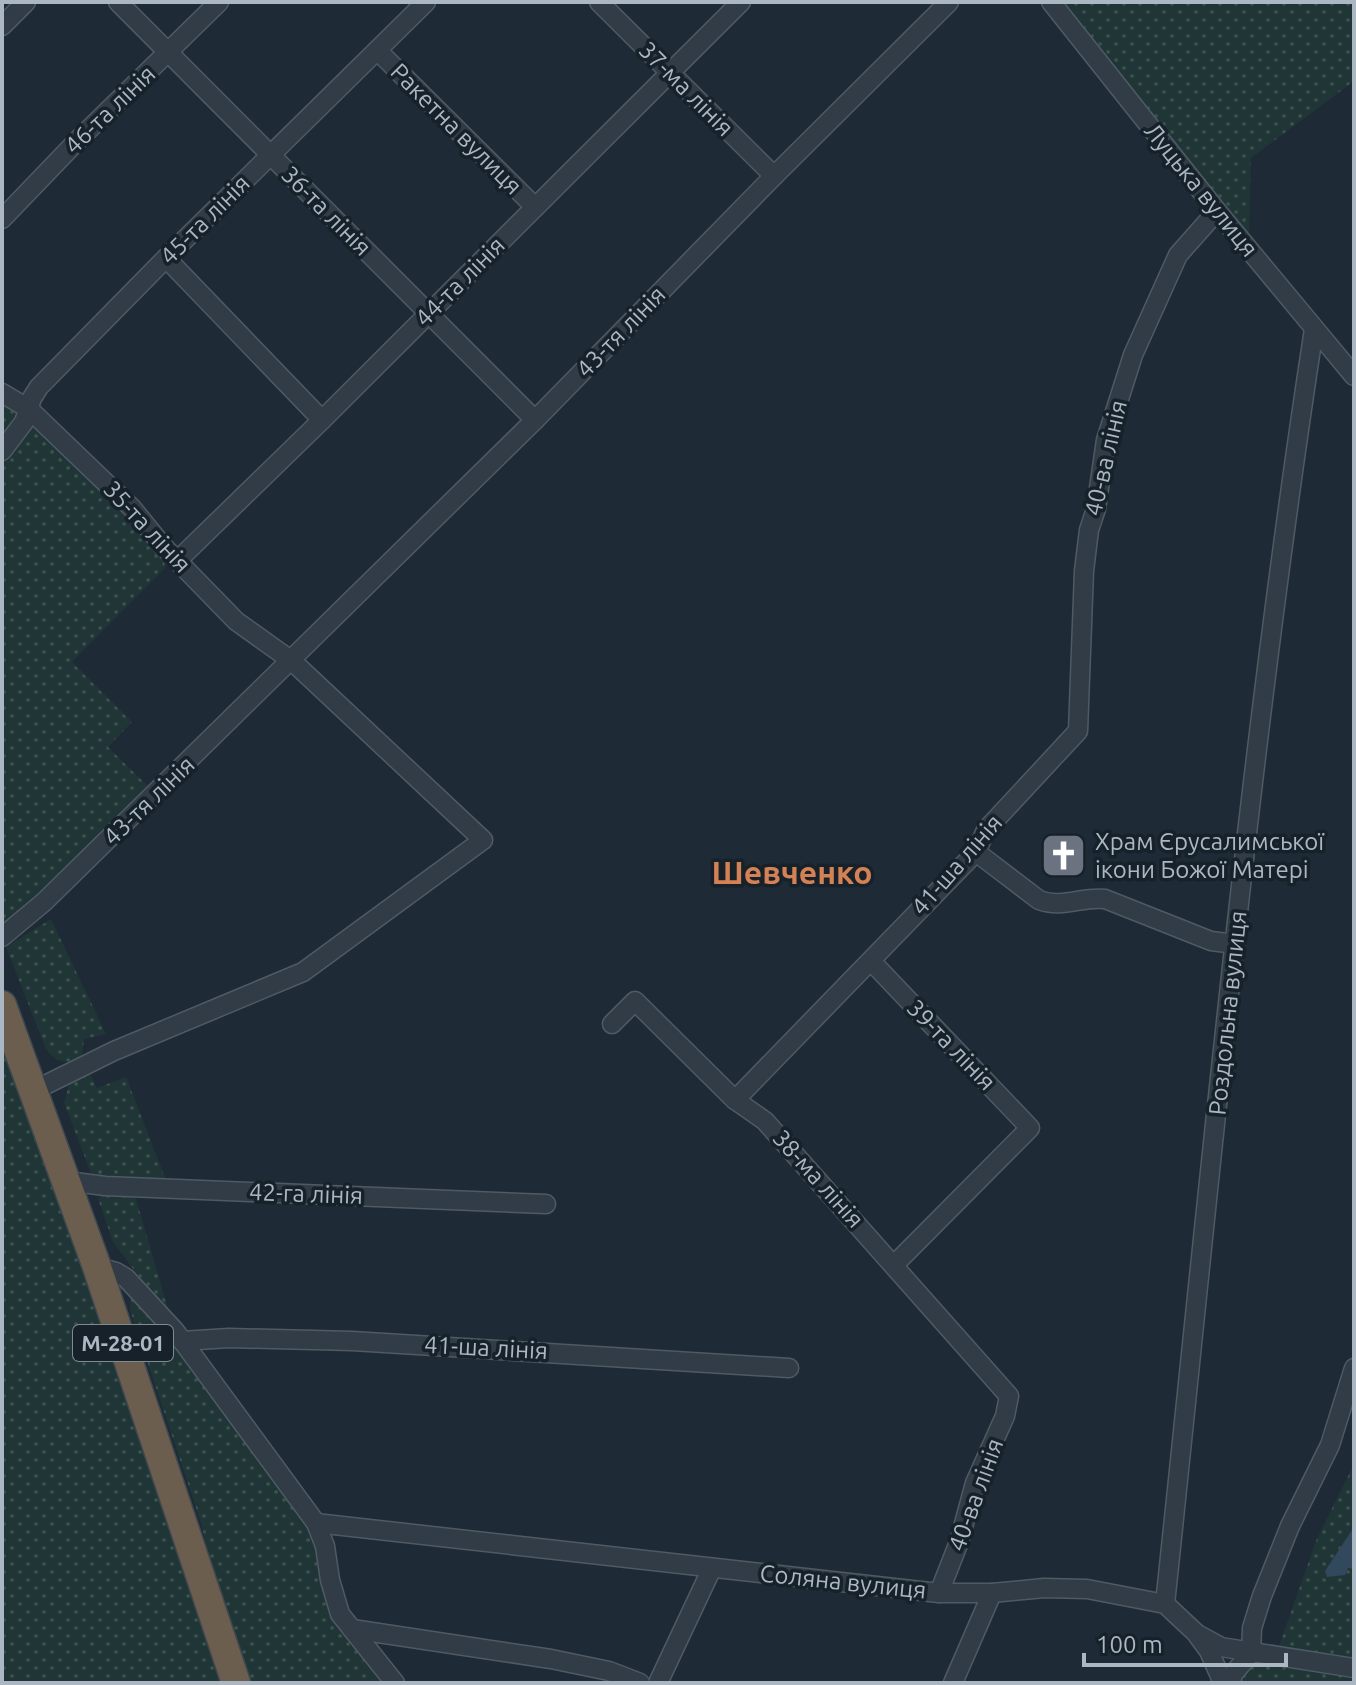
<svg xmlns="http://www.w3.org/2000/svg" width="1356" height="1685" font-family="Ubuntu,sans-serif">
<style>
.grass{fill:url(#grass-dots)}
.water{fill:#31485d}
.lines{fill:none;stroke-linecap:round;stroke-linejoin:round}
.minor-casing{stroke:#4f5a64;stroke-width:21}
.highway-casing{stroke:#3c4750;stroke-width:31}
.minor{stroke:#323c46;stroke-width:18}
.highway{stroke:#6c5e4e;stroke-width:28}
.labels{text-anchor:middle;stroke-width:7;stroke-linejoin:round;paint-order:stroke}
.shield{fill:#17212a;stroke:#7f8a95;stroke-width:2}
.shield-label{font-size:22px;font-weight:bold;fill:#abb7c3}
.street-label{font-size:24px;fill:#abb7c3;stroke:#17212a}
.poi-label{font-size:24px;fill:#abb7c3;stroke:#17212a;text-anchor:start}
.district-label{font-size:32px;font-weight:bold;fill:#d48155;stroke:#17212a}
</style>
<defs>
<pattern id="grass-dots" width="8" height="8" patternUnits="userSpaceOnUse" patternTransform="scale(2)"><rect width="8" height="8" fill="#203636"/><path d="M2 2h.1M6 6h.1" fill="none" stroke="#3e5151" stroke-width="1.8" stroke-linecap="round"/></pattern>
</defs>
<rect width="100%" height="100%" fill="#1e2a35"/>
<g class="grass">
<path d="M1064 2H1353L1354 81 1251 158 1249 238Z"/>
<path d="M2 393 162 545 165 568 72 662 132 722 108 747 151 789 22 913 2 927Z"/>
<path d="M51 919 106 1034 84 1039 82 1057C66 1065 56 1063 46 1049L6 947Z"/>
<path d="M2 1037 156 1477 221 1683H2Z"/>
<path d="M89 1072 97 1088 126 1077 166 1180 106 1181 91 1173 64 1103 70 1081Z"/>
<path d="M107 1191 134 1192 171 1319 113 1242 98 1199Z"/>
<path d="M131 1298 140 1300 312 1534 338 1625 385 1683H249L215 1579 201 1523 130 1310Z"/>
<path d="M1354 1464V1660L1278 1649 1316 1541Z"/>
<path d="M1253 1660 1354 1675 1351 1683H1237Z"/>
</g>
<path class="water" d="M1354 1527V1569L1348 1568 1345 1575 1327 1577 1325 1571Z"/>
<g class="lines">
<defs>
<g id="minor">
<path d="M118 2 535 420"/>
<path d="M599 2 774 176"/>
<path d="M1051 2 1217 211 1354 376"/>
<path d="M2 26 26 2"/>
<path d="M378 51 535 207"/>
<path d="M2 219 76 142 219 2"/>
<path d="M166 258 322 420"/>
<path d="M2 393 29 409 132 508 162 545 236 621 292 661 483 840 303 972 114 1051 35 1090"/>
<path d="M2 451 24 422 32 398 39 387 166 258 426 2"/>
<path d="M178 560 322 420 741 2"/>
<path d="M976 852 1039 900C1063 909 1082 896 1105 899L1211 941 1235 944"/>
<path d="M2 937 44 902 535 420 774 176 949 2"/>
<path d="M871 961 1030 1128 894 1265"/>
<path d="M612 1024 635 1001 735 1100 765 1121 1009 1396 1005 1416 975 1483 959 1542 939 1593"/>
<path d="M735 1100 976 852 986 830 1078 731 1084 571 1089 530 1096 509 1106 440 1133 355 1178 255 1217 211"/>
<path d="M67 1181 105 1186 546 1204"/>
<path d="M97 1267 116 1272 126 1278 175 1331 316 1523 325 1546 330 1580 340 1614 395 1683"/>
<path d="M182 1341 229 1338 352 1341 789 1368"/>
<path d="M316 1523 939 1593H992L1044 1588 1087 1589 1165 1604 1197 1634 1221 1647 1354 1668"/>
<path d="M1165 1604C1210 1179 1249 752 1314 329"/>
<path d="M352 1629 551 1659 609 1671 640 1683"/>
<path d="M1198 1636 1209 1651 1223 1683"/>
<path d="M658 1683 712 1568"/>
<path d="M953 1683 992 1593"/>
<path d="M1231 1683 1233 1674 1251 1653 1252 1628 1262 1596 1290 1526 1330 1445 1354 1368"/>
</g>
<path id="highway" d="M2 1005 97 1267 236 1683"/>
</defs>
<use href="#minor" class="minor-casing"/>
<use href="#highway" class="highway-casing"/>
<use href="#minor" class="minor"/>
<use href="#highway" class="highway"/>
</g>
<defs>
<symbol id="church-square" viewBox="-11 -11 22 22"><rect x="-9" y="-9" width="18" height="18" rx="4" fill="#6b7280" stroke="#17212a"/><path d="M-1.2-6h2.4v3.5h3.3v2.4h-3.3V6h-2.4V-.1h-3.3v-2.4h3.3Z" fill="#fff"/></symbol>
</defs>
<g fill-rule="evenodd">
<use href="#church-square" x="1038" y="830" width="51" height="51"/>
</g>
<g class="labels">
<rect class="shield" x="73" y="1325" width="100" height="36" rx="6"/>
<g class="shield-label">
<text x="123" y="1351">М-28-01</text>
</g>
<g class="street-label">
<text transform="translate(686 89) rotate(45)" y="8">37-ма лінія</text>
<text transform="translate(110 110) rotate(-44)" y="8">46-та лінія</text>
<text transform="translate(456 129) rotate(45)" y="8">Ракетна вулиця</text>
<text transform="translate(1201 190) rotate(51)" y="8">Луцька вулиця</text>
<text transform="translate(326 211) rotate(45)" y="8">36-та лінія</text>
<text transform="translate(205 220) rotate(-45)" y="8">45-та лінія</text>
<text transform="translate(460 282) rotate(-45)" y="8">44-та лінія</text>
<text transform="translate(621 332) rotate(-46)" y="8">43-тя лінія</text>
<text transform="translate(1106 458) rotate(-77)" y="8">40-ва лінія</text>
<text transform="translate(147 527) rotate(47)" y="8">35-та лінія</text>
<text transform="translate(149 801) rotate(-44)" y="8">43-тя лінія</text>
<text transform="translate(957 865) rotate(-49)" y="8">41-ша лінія</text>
<text transform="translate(1228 1013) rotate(-84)" y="8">Роздольна вулиця</text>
<text transform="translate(951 1045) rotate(46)" y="8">39-та лінія</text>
<text transform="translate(818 1179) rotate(48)" y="8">38-ма лінія</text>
<text transform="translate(306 1194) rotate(2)" y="8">42-га лінія</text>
<text transform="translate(486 1348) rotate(3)" y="8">41-ша лінія</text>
<text transform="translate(976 1495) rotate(-70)" y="8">40-ва лінія</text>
<text transform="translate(843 1582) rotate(6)" y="8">Соляна вулиця</text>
</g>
<g class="poi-label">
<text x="1095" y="850">Храм Єрусалимської<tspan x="1095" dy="28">ікони Божої Матері</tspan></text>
</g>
<g class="district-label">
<text x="792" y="884">Шевченко</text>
</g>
</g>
<rect width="1356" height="1685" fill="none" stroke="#abb7c3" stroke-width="8"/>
<path d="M1084 1653v12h202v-12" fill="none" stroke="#abb7c3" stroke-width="4"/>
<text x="1096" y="1653" font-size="24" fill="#abb7c3" stroke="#17212a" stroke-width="6" paint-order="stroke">100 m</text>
</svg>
